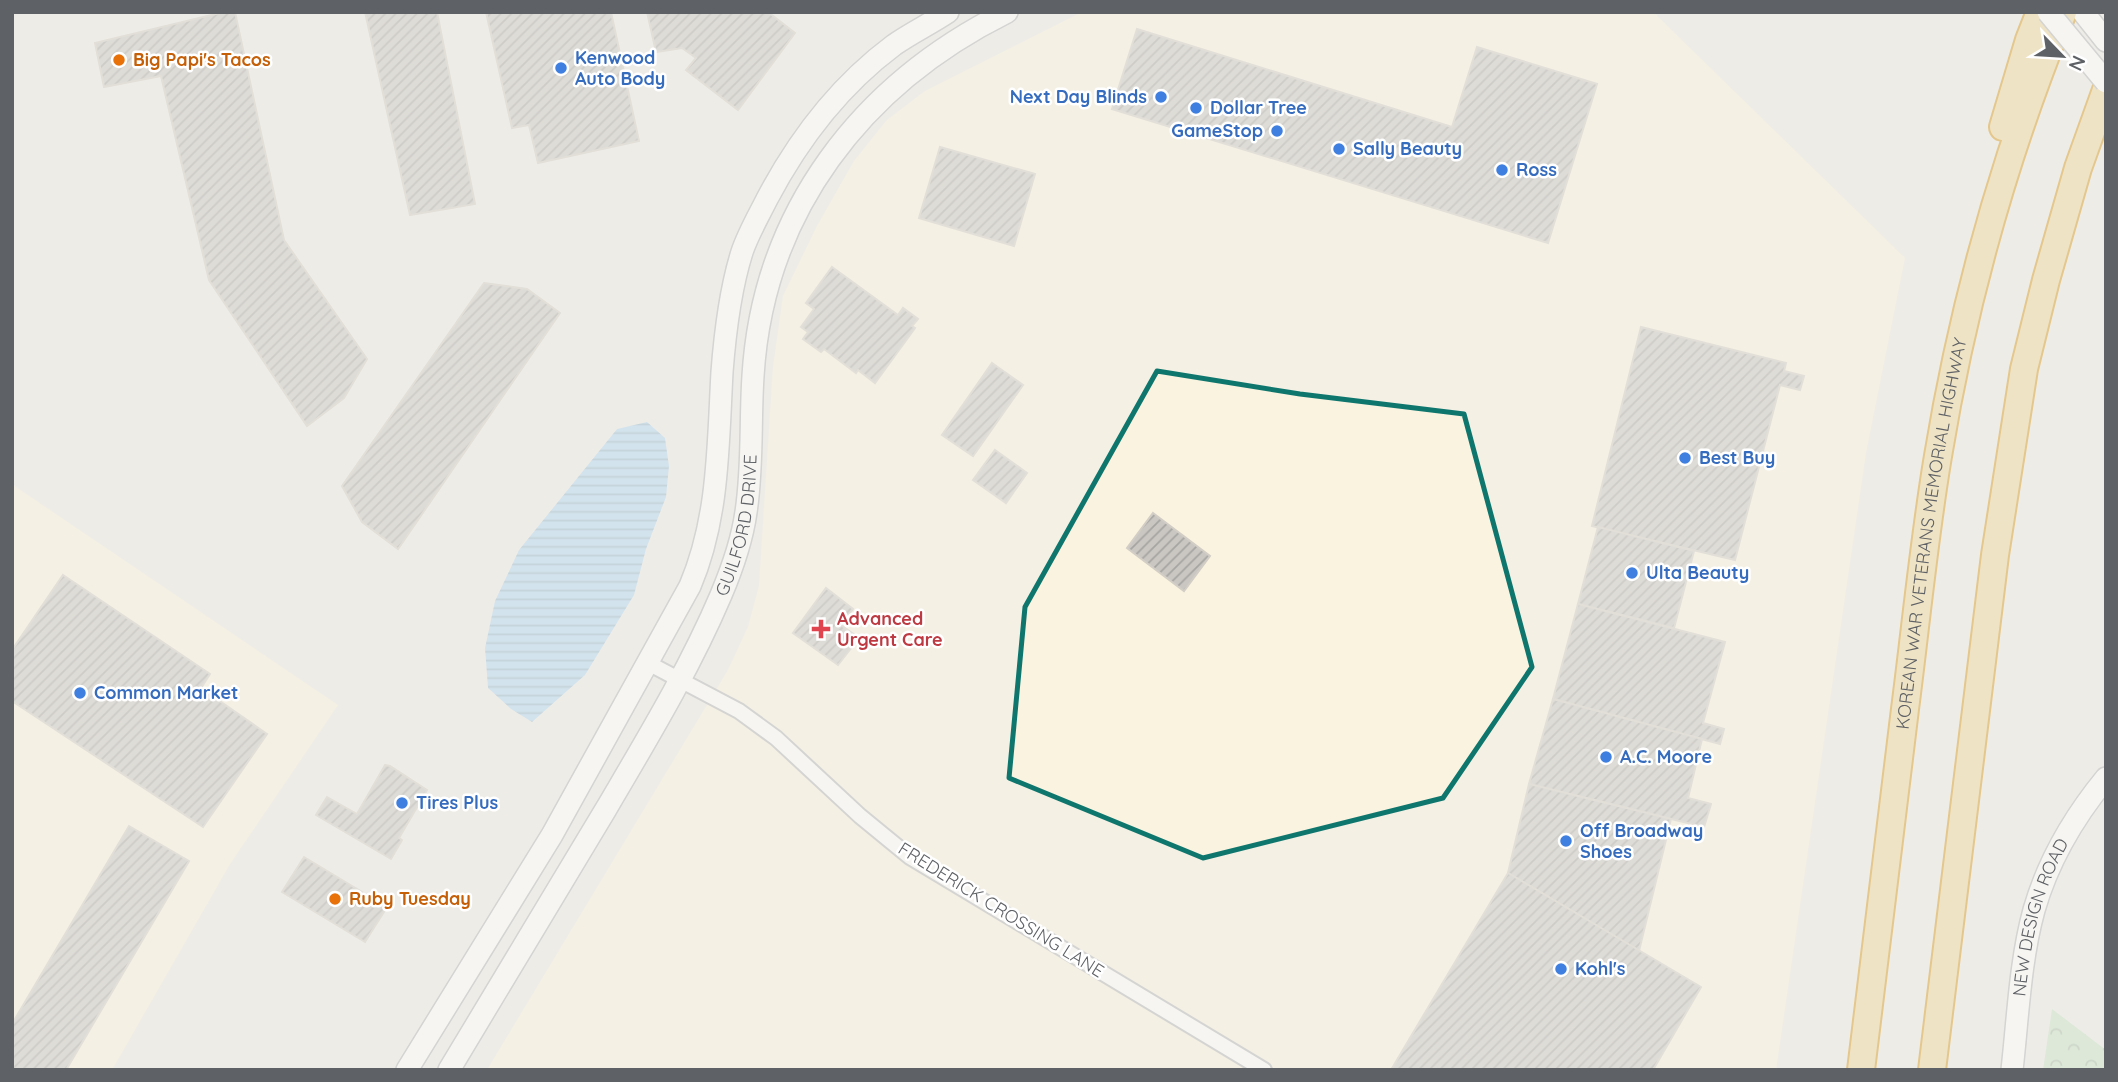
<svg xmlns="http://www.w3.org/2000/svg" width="2118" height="1082" font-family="Quicksand,sans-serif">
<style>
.commercial{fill:#faf3e0}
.forest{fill:url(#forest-crowns)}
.water{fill:url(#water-rules)}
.building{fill:url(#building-hatch);stroke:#d2cec6;stroke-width:2}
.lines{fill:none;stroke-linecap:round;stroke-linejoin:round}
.minor-casing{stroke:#b4b6b9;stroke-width:18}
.secondary-casing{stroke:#b3b5b9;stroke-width:24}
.motorway-casing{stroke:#d7991e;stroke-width:30}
.minor{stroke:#fff;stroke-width:14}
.secondary{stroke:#fff;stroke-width:21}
.motorway{stroke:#f0d89c;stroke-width:26}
.secondary-bridge-casing{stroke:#b3b5b9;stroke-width:24;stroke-linecap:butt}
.secondary-bridge{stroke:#fff;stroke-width:21}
.marked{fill:none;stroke:#0f766e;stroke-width:5;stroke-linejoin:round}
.food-dot{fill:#e8710a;stroke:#fff;stroke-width:2.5}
.shop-dot{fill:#3f7fe0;stroke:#fff;stroke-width:2.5}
.health-dot{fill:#e0444e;stroke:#fff;stroke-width:2.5}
.labels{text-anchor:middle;stroke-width:5;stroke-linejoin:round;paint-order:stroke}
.shop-label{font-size:18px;font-weight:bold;fill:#366cbe;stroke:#fff;text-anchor:start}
.food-label{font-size:18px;font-weight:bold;fill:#c56008;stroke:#fff;text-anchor:start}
.street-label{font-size:18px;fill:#5e6165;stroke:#fff}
.health-label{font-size:18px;font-weight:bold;fill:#be3a42;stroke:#fff;text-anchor:start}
</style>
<defs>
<pattern id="forest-crowns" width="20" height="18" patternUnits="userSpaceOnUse" patternTransform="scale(1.75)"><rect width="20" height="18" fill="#c7e2c7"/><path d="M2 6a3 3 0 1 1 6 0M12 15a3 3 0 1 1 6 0" fill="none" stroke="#a5bba5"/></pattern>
<pattern id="water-rules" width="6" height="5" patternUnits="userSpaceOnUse" patternTransform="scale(1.75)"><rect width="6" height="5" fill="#b1d8f4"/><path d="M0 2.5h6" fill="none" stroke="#93b3c9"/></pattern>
<pattern id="building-hatch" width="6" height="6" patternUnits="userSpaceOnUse" patternTransform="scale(1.75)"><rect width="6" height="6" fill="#cac7c3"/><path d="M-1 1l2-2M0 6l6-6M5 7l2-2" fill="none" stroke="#a7a5a2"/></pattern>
</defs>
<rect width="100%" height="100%" fill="#eeece7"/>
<g class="commercial">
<path d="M1082 12H1653L1905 258 1866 453 1776 1070H487L728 670 748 627 759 586 773 367 783 296 817 226 854 161 887 120 925 91Z"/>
<path d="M13 485 338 705 230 864 112 1070H12Z"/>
</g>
<path class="forest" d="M2052 1009 2106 1050V1070H2043Z"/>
<path class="water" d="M647 422 665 438 669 466 666 497 646 549 634 595 585 675 532 722 511 709 488 688 485 648 495 601 519 550 617 429Z"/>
<g class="building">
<path d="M224 12H235L284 240 367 359 344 398 307 426 209 280 161 76 104 87 95 43Z"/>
<path d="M365 12H437L475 204 410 215Z"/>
<path d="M486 12H611L639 141 538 163 529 125 512 128Z"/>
<path d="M647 12H768L795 33 738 110 686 70 696 58 682 48 656 52Z"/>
<path d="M1137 29 1452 127 1477 47 1597 84 1548 243 1112 109Z"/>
<path d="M940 147 1035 174 1014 246 919 218Z"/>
<path d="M832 267 898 315 903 308 918 319 912 326 915 328 875 383 858 370 856 373 824 349 821 352 803 339 808 332 801 327 814 309 806 303Z"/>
<path d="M484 283 527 289 560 313 398 549 362 522 342 486Z"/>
<path d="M1641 327 1786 363 1784 371 1804 376 1800 390 1780 385 1735 560 1592 526Z"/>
<path d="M992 363 1023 385 973 456 942 435Z"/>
<path d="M995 450 1027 473 1006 503 973 480Z"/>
<path d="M1153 513 1210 556 1184 591 1127 548Z"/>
<path d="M1598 527 1694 551 1674 628 1578 604Z"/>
<path d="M63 575 210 674 201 688 267 734 203 827 12 701V650Z"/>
<path d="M826 588 853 609 841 625 859 638 838 665 793 633Z"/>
<path d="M1578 604 1725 642 1703 723 1724 729 1720 744 1553 699Z"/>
<path d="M1553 699 1702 739 1688 798 1711 804 1704 827 1529 784Z"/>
<path d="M385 765 390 766 427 790 399 838 402 840 391 859 316 815 327 797 357 814Z"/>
<path d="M1529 784 1671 819 1639 951 1508 873Z"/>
<path d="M129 826 189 861 66 1070H12V1024Z"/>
<path d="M304 857 387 907 365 942 282 892Z"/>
<path d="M1508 873 1701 987 1653 1070H1391Z"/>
</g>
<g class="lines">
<defs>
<path id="minor" d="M648 663 739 711 776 738 860 816 910 857 1264 1070"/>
<g id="secondary">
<path d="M2083 12 2106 41"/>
<path d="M407 1070 552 835 690 586C719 518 718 445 722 372 725 333 730 290 742 252 748 234 758 217 767 199 798 140 839 86 894 45 911 33 930 24 948 12"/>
<path id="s1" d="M449 1070C501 983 554 896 606 809 647 739 689 670 721 595 732 569 742 541 746 512 753 467 750 421 753 376 763 211 862 84 1007 12"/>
<path id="s2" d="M2012 1070C2018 1017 2020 961 2034 910 2048 861 2074 817 2106 778"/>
</g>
<g id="motorway">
<path d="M2003 127 2029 40 2040 12"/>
<path id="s3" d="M1861 1070C1876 949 1891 829 1905 709 1916 624 1924 539 1938 456 1963 304 2005 154 2063 12"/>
<path d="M1932 1070 1995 555 2024 369 2046 280 2078 168 2106 90"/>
</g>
</defs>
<use href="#minor" class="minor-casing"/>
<use href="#secondary" class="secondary-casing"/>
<use href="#motorway" class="motorway-casing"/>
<use href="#minor" class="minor"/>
<use href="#secondary" class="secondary"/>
<use href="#motorway" class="motorway"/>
<defs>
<path id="secondary-bridge" d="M2048 12 2106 82"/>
</defs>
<use href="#secondary-bridge" class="secondary-bridge-casing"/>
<use href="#secondary-bridge" class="secondary-bridge"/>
</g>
<path d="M0 0H2118V1082H0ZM1157 371 1300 394 1464 414 1532 667 1443 798 1203 858 1009 778 1025 607Z" fill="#eeece7" fill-opacity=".55" fill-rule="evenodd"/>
<path class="marked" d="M1157 371 1300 394 1464 414 1532 667 1443 798 1203 858 1009 778 1025 607Z"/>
<g class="food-dot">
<circle cx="119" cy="60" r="7"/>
<circle cx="335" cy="899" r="7"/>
</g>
<g class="shop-dot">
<circle cx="561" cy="68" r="7"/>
<circle cx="1161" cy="97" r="7"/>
<circle cx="1196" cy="108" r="7"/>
<circle cx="1277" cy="131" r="7"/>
<circle cx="1339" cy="149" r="7"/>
<circle cx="1502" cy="170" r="7"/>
<circle cx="1685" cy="458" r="7"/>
<circle cx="1632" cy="573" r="7"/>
<circle cx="80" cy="693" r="7"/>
<circle cx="1606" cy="757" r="7"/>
<circle cx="402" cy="803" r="7"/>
<circle cx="1566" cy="841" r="7"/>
<circle cx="1561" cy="969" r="7"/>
</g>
<path class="health-dot" d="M817.5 618.5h7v7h7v7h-7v7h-7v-7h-7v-7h7z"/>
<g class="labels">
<g class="shop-label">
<text x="575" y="64">Kenwood<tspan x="575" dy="21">Auto Body</tspan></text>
<text x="1147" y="103" text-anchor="end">Next Day Blinds</text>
<text x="1210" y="114">Dollar Tree</text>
<text x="1263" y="137" text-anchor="end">GameStop</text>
<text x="1353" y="155">Sally Beauty</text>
<text x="1516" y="176">Ross</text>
<text x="1699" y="464">Best Buy</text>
<text x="1646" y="579">Ulta Beauty</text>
<text x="94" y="699">Common Market</text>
<text x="1620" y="763">A.C. Moore</text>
<text x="416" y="809">Tires Plus</text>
<text x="1580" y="837">Off Broadway<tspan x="1580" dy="21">Shoes</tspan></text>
<text x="1575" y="975">Kohl's</text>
</g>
<g class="food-label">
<text x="133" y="66">Big Papi's Tacos</text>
<text x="349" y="905">Ruby Tuesday</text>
</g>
<g class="street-label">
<text dy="6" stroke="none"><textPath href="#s1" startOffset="620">GUILFORD DRIVE</textPath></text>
<text dy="6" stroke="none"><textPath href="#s3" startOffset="541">KOREAN WAR VETERANS MEMORIAL HIGHWAY</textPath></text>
<text transform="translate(1001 910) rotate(32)" y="6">FREDERICK CROSSING LANE</text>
<text dy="6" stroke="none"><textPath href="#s2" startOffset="156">NEW DESIGN ROAD</textPath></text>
</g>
<g class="health-label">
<text x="837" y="625">Advanced<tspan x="837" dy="21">Urgent Care</tspan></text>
</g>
</g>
<rect width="2118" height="1082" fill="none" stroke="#5e6165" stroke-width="28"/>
<g transform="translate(2062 56) rotate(115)" stroke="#ffffff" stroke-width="5" paint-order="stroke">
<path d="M0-5L12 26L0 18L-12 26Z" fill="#5e6165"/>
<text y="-10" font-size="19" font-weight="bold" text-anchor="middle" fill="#5e6165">N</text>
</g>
</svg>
